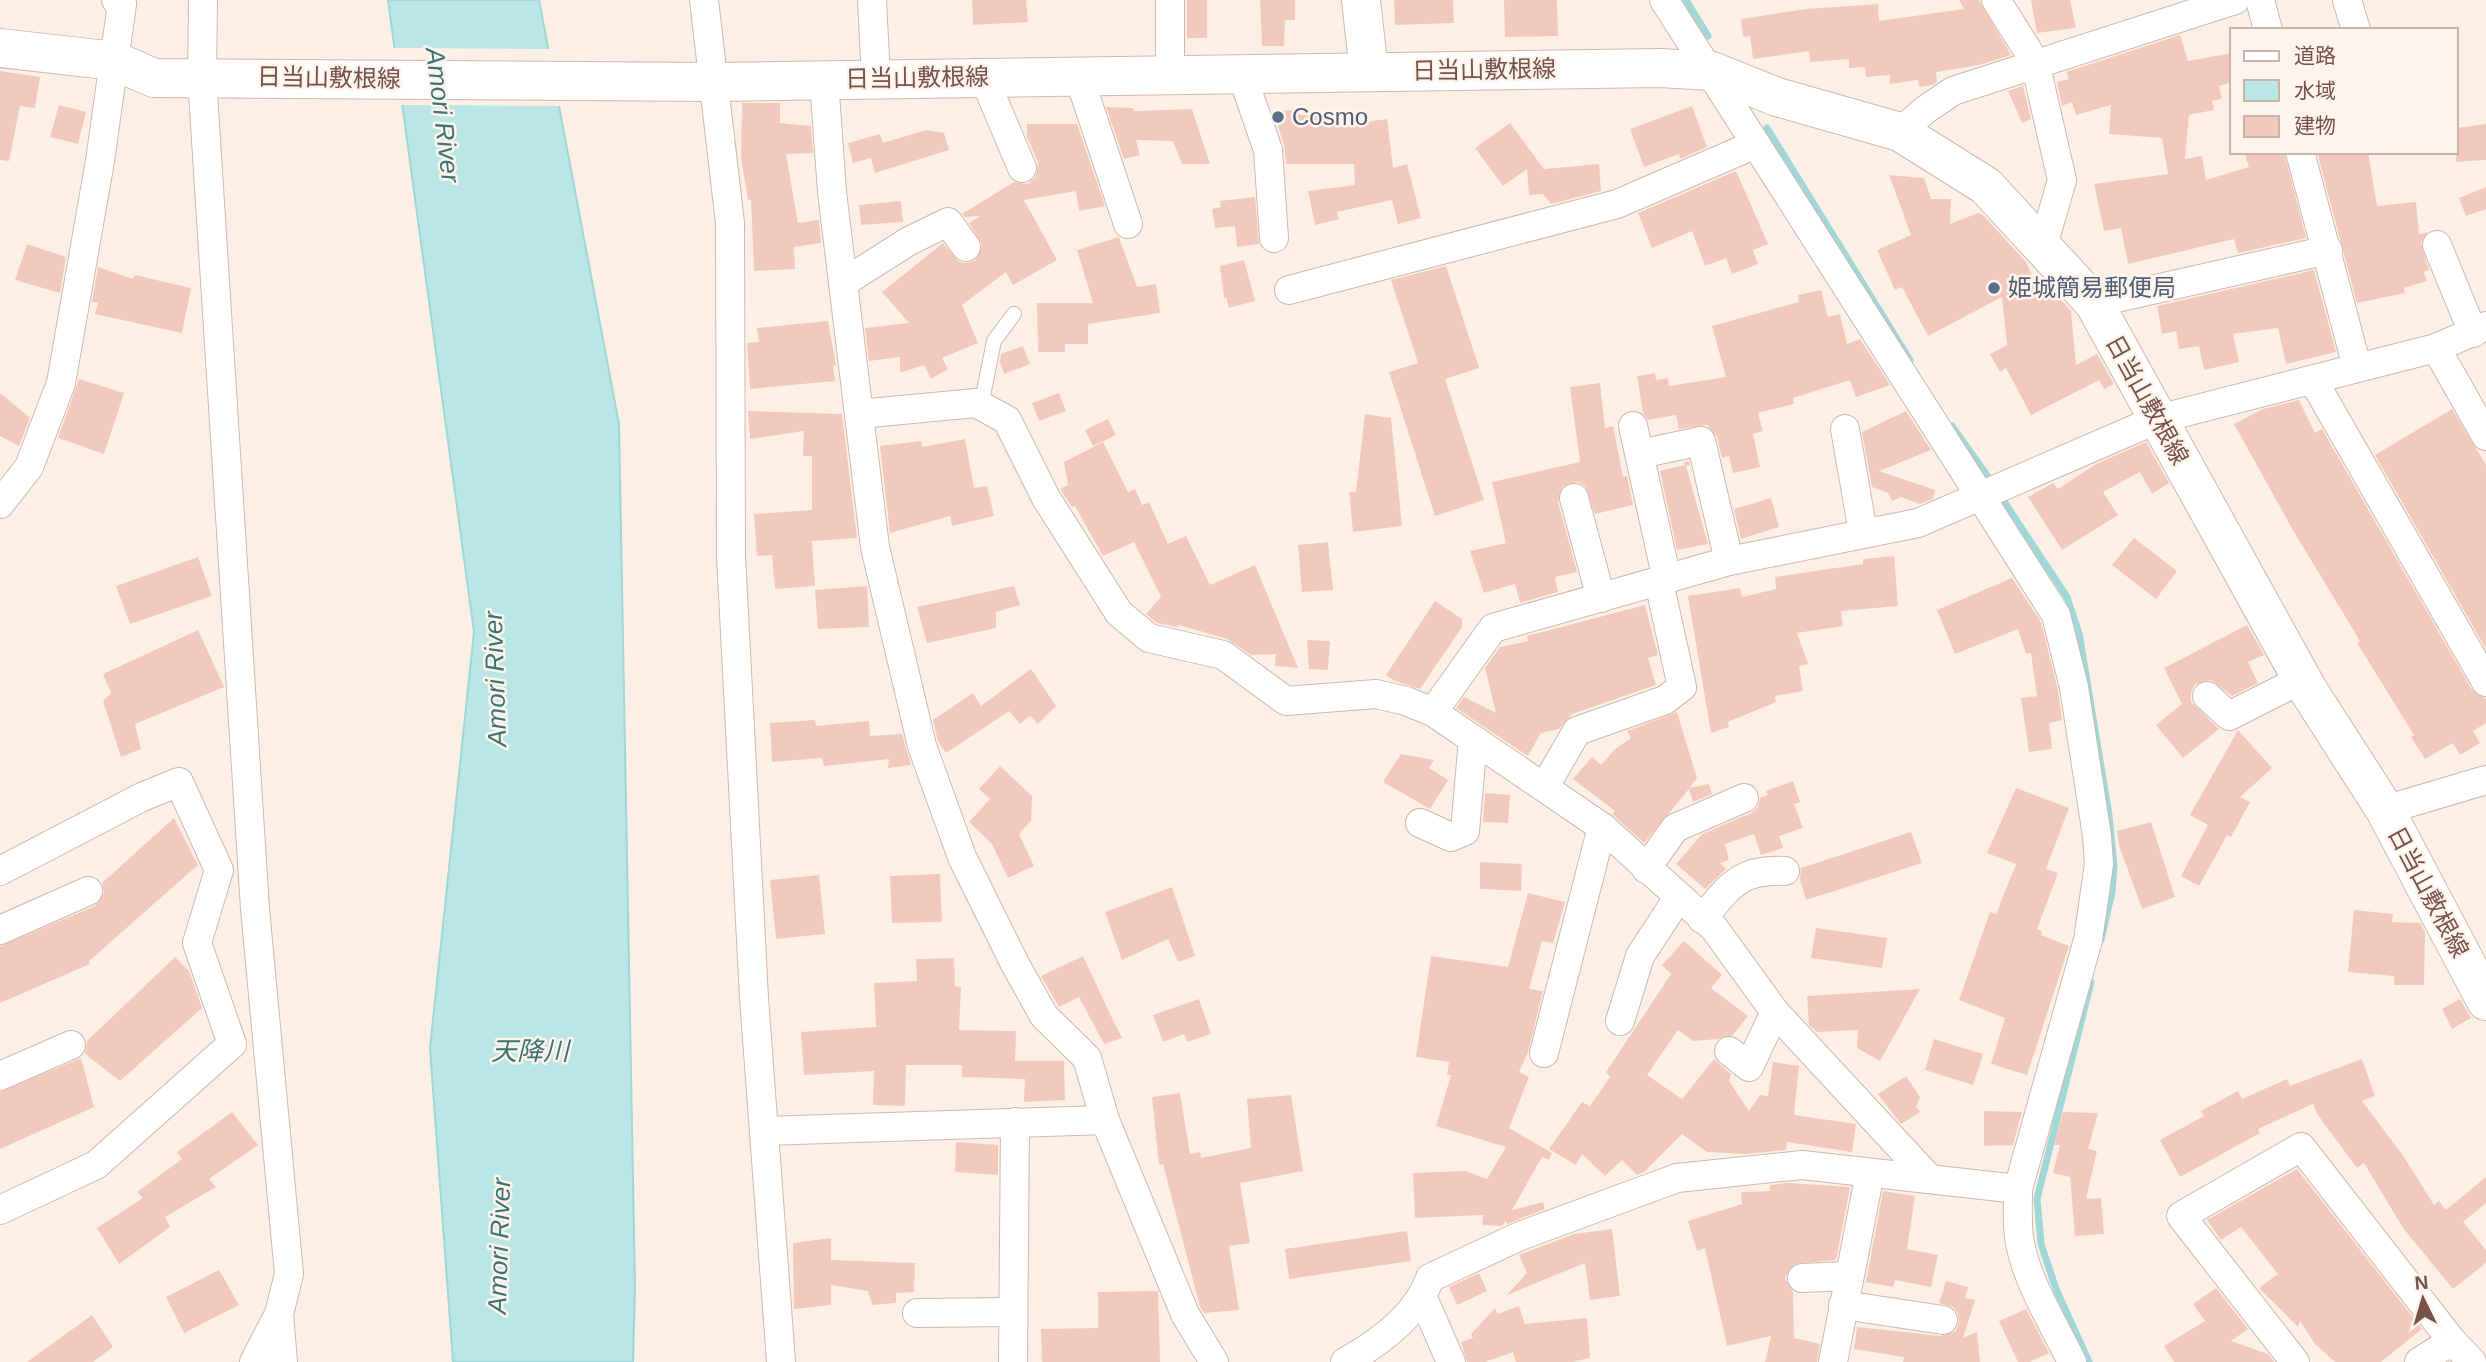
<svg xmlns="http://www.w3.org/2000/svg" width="2486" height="1362" font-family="Arial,'Noto Sans JP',sans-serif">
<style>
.water{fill:#bae6e5;stroke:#a0d8d7;stroke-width:2}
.pier{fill:#fcf0e6}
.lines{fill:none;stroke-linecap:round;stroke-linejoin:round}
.stream{stroke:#a0d8d7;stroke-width:7}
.building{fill:#f2cabd}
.lane-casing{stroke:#d0b8ae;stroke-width:16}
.street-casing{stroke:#d0b8ae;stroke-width:30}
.secondary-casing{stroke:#d3b7ac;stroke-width:40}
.lane{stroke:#fff;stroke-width:14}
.street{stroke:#fff;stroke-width:28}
.secondary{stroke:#fff;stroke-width:38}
.service-dot{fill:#5c6f8a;stroke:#fff4ec;stroke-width:2.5}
.labels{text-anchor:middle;stroke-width:5;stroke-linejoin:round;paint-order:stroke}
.street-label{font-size:24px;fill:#76534a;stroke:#fff4ec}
.service-label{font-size:24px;fill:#4e5e75;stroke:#fff4ec;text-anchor:start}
.water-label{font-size:26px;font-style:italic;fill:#3b7474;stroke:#fff4ec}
</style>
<rect width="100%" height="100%" fill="#fcf0e6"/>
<path class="water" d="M388 0H539L619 424 635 1288 633 1362H453L430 1048 474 632Z"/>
<path class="pier" d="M391 48 552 49 562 106 399 105Z"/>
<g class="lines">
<g class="stream">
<path d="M1686 0 1708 36"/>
<path d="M1767 128 1910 360"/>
<path d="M1952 426 1991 481"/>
<path d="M2003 500 2067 597 2079 633 2109 815 2114 866 2112 892 2101 940"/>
<path d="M2089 1362 2056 1289 2041 1244 2037 1199 2091 982"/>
</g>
</g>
<g class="building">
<path d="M972 0H1026L1028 22 973 25Z"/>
<rect x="1187" y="0" width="20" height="38"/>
<path d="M1260 0H1295V20H1285L1284 46H1262Z"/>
<path d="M1394 0H1453L1454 23 1395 25Z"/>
<path d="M1504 0H1557L1558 36 1505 37Z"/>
<path d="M1959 0H1979L2011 55 1979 65 1936 72 1937 82 1932 85 1919 87 1918 80 1890 84V75L1866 77 1865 67 1849 68V59L1810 62 1809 51 1753 59 1750 36 1743 37 1741 19 1806 9 1878 4 1879 21 1964 9Z"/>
<path d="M2031 0H2070L2076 28 2037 33Z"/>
<path d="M2180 35 2188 61 2232 53V82L2219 86 2222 99 2212 101 2214 110 2189 115 2185 159 2202 156 2206 180 2249 167 2244 152H2284L2306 238 2238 253 2234 239 2128 264 2121 228 2104 231 2094 184 2168 174 2162 138 2109 134 2111 105 2076 115 2072 102 2062 106 2057 82 2069 79 2066 72Z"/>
<path d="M0 71 40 77 35 108 20 106 9 161 0 160Z"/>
<path d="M2023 86 2031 119 2022 123 2008 91Z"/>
<path d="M742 103H780V123L811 126 813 153 786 154 798 223 819 220 821 243 794 247 795 269 754 271 751 200H748L741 158Z"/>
<path d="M59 105 86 112 78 144 50 137Z"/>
<path d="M1692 106 1707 147 1680 159 1679 154 1644 167 1630 129Z"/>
<path d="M1106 107 1133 108 1134 111 1192 109 1210 164H1182L1173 141 1136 140 1140 155 1124 159Z"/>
<path d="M1296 110 1300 115 1337 114 1338 126 1387 119 1393 168 1407 164 1421 218 1398 224 1392 200 1337 212 1339 219 1315 225 1308 191 1355 185 1354 164H1286L1284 145 1273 111Z"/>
<path d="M1510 123 1544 169 1599 164 1601 191 1551 204 1543 194 1529 195 1527 169 1503 186 1475 148Z"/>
<path d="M1027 124H1077L1105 206 1079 211 1076 191 1024 200 1057 260 1013 285 1006 272 962 305 978 343 942 358 948 369 931 379 924 365 900 373V357L869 361 865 328 909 323 882 292 943 243 959 262 968 263 976 260 982 245 969 223 980 216 965 217 962 214 1014 182 1028 184 1036 177 1038 162 1027 137Z"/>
<path d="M2486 124V160L2456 162V128Z"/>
<path d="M926 130 944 133 949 150 875 173 871 158 853 163 848 143 880 134 883 143Z"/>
<path d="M2317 152H2368L2377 206 2416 202 2419 234 2428 232 2421 243 2429 270 2424 272 2427 281 2404 288 2405 293 2357 303Z"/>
<path d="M1736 171 1768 244 1753 250 1758 264 1732 274 1726 258 1705 266 1692 231 1652 248 1638 213Z"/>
<path d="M1889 175 1924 178 1931 199H1951L1950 224 1978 213 1983 215 2026 262 2036 283 2045 282 2071 311 2076 365 2097 354 2114 384 2104 389 2099 380 2031 415 2006 368 2000 372 1990 354 2007 345 2002 297 1928 336 1902 287 1895 290 1877 250 1911 235Z"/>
<path d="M2486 187V209L2466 216 2459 198Z"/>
<path d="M1255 197 1259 244 1237 247 1235 226 1215 228 1212 209 1221 207 1220 201Z"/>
<path d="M901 201 903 222 861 225 859 205Z"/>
<path d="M1119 237 1137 287 1156 284 1160 313 1088 324V344H1065V352H1038L1037 303H1093L1077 250Z"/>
<path d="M27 244 66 257 60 293 15 280Z"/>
<path d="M1244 260 1255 301 1229 308 1226 297 1224 298 1220 266Z"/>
<path d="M1446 266 1479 368 1445 379 1484 500 1435 516 1389 372 1418 363 1391 280Z"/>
<path d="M98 267 133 279 135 275 191 288 182 333 95 314 98 303 92 302Z"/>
<path d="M2314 270 2336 352 2286 364 2278 328 2233 334 2239 362 2204 370 2199 346 2179 349 2176 331 2162 334 2157 306Z"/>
<path d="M1821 290 1828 317 1840 314 1847 344 1860 339 1890 385 1856 397 1850 380 1793 398 1794 404 1758 413 1763 431 1753 434 1760 467 1733 473 1729 456 1722 458 1717 437 1707 425 1679 429 1676 415 1648 420 1643 413 1637 376 1655 373 1656 380 1668 378 1669 386 1726 377 1712 326 1799 302 1798 295Z"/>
<path d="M828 321 836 365 833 366 835 381 750 389 747 343 759 342 757 328Z"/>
<path d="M1023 346 1030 364 1004 374 1000 362 1001 354Z"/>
<path d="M79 379 124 393 104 454 58 438Z"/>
<path d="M1600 383 1605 428 1613 426 1623 477 1627 476 1633 505 1595 514 1585 486 1578 482 1563 486 1558 502 1577 572 1555 577 1558 592 1520 603 1515 584 1484 593 1470 551 1506 543 1492 482 1580 462 1570 387Z"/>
<path d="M0 393 30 418 19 446 0 436Z"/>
<path d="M1059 393 1066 411 1039 421 1032 403Z"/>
<path d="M2299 400 2315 433 2322 429 2472 690 2486 699V723L2473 731 2480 743 2460 755 2453 743 2425 759 2411 737 2414 735 2357 643 2360 641 2294 532 2234 424 2263 409Z"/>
<path d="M2452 409 2486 465V649L2375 455Z"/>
<path d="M748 411 842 414 857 538 812 541 815 586 775 589 772 555 757 556 754 514 812 510V456H803L804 431 750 439Z"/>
<path d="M1906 411 1931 450 1879 471 1935 490 1933 499 1920 504 1901 497 1892 501 1888 493 1872 487 1862 432Z"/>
<path d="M1365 414 1391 418 1402 526 1353 532 1349 492H1356Z"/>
<path d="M1108 419 1116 435 1093 446 1085 430Z"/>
<path d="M965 439 974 488 987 486 994 516 952 526 950 516 890 533 880 446 921 441 922 447Z"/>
<path d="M1103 442 1128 492 1135 489 1142 505 1149 502 1168 544 1186 536 1210 585 1255 565 1298 668 1275 666 1276 654 1251 655 1227 639 1179 625 1176 627 1157 623 1146 614 1161 597 1134 542 1103 556 1075 506 1072 507 1060 489 1068 485 1064 462Z"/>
<path d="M2146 442 2169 483 2152 494 2140 472 2103 492 2118 515 2062 550 2028 497 2053 483 2058 489 2096 464Z"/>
<path d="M1689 461 1690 465 1686 466 1708 544 1677 550 1660 471 1685 465 1684 462Z"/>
<path d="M1771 498 1779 527 1741 539 1734 509Z"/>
<path d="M2134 538 2177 571 2156 599 2112 565Z"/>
<path d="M1328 542 1333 590 1302 592 1298 545Z"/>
<path d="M1894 556 1898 606 1841 611 1843 626 1797 633 1808 664 1799 666 1803 691 1775 696 1776 702 1728 722 1729 727 1711 733 1688 596 1740 588 1742 597 1776 589 1775 577 1863 564V559Z"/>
<path d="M198 557 212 596 130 624 116 586Z"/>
<path d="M2012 578 2041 622 2058 690 2062 720 2049 723 2052 749 2029 752 2021 698 2037 696 2031 653 2026 654 2018 629 1955 654 1937 610Z"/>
<path d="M867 586 869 627 818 629 815 590Z"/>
<path d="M1014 586 1020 605 996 612V628L927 643 917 607Z"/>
<path d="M1435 601 1462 619V627L1420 689 1395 681 1386 675Z"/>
<path d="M1645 605 1658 655 1648 658 1656 685 1572 714 1559 729 1541 733 1528 756 1456 708 1464 697 1496 713 1485 668 1500 647 1528 641 1527 636Z"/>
<path d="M2247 625 2264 655 2248 662 2258 683 2232 696 2211 680 2195 684 2191 692V702L2219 729 2183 758 2156 725 2182 704 2164 668Z"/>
<path d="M198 630 224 687 135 724 141 749 121 757 103 701 111 693 103 674Z"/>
<path d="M1307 640 1330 641 1328 670 1309 669Z"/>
<path d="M1031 669 1056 706 1038 724 1030 716 1020 724 1009 711 946 753 938 741 933 720 973 693 981 706Z"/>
<path d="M1677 712 1697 778 1689 788 1709 784 1712 794 1693 802 1689 789 1644 843 1612 814 1615 811 1573 779 1592 757 1601 765 1615 749 1631 738 1627 731Z"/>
<path d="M815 720 816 726 869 721 870 736 902 734 911 765 888 768 889 759 824 766 822 758 772 762 770 723Z"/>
<path d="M2238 730 2272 768 2240 797 2250 802 2231 837 2227 835 2199 886 2181 876 2208 825 2190 815Z"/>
<path d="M1401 754 1434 760 1429 768 1448 780 1430 809 1383 782Z"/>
<path d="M1000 766 1032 796 1031 821 1019 834 1034 866 1008 878 992 844 969 822 990 799 979 789Z"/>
<path d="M1793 781 1800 802 1794 804 1803 828 1779 836 1783 848 1761 855 1754 834 1725 844 1729 860 1720 863 1726 869 1705 889 1676 864 1702 834 1751 813 1758 807 1760 798 1768 795 1766 791Z"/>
<path d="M2016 788 2069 808 2046 869 2058 873 2037 929 2042 931 2041 935 2069 946 2027 1075 1991 1064 2005 1018 1959 1000 1990 912 1996 914 2016 864 1987 853Z"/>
<path d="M1485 793 1510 795 1508 823 1483 822Z"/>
<path d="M174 818 198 865 89 961 90 964 0 1003V946L95 906 104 893 102 883Z"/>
<path d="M2151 822 2175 897 2142 909 2119 845 2117 831Z"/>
<path d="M1911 832 1922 863 1806 900 1800 879 1801 868Z"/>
<path d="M1480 862 1522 864 1521 891 1480 889Z"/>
<path d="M940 874 942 922 892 923 890 876Z"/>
<path d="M819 875 825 934 776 939 770 880Z"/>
<path d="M1172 887 1195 956 1178 962 1168 939 1122 960 1105 912Z"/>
<path d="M1528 893 1565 902 1553 943 1542 941 1529 989 1543 991 1528 1052 1519 1072 1529 1077 1509 1128 1552 1153 1549 1160 1542 1157 1512 1210 1543 1202 1545 1209 1507 1224 1506 1221 1502 1226 1482 1225 1483 1215 1415 1218 1413 1173 1465 1171 1487 1179 1506 1147 1436 1126 1451 1075H1447L1449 1062 1416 1057 1431 956 1508 967Z"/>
<path d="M2354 910 2393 914 2392 922 2420 923 2425 932 2424 985H2394V976L2348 972Z"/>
<path d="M1816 928 1887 938 1882 968 1811 958Z"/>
<path d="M1684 941 1722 975 1711 988 1748 1016 1733 1035 1718 1039 1693 1041 1678 1030 1647 1075 1682 1099 1714 1059 1731 1074 1729 1081 1749 1111 1760 1095 1768 1096 1773 1062 1799 1066 1794 1115 1856 1124 1852 1152 1787 1142 1786 1150 1747 1154 1707 1152 1682 1134 1644 1172 1637 1175 1622 1160 1605 1176 1582 1154 1576 1165 1549 1149 1582 1102 1590 1106 1610 1077 1606 1072 1671 974 1662 965Z"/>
<path d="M1083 956 1110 1014 1122 1038 1104 1044 1079 997 1059 1007 1041 976Z"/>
<path d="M175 957 189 971 202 1008 120 1081 85 1054 87 1041Z"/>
<path d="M954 958 955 986 961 987 959 1030 1016 1031 1015 1061H1064L1065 1100 1024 1102 1025 1079 962 1077V1065H906L905 1106 873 1105 874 1071 804 1075 801 1032 876 1027 874 983 917 981 916 959Z"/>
<path d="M1920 989 1880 1061 1857 1048 1858 1030 1817 1032 1809 1025 1807 996Z"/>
<path d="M1199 999 1211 1034 1187 1042 1184 1034 1163 1042 1153 1015Z"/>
<path d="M2460 999 2471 1018 2452 1029 2442 1009Z"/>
<path d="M1934 1039 1983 1054 1973 1085 1925 1070Z"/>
<path d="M81 1058 94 1107 0 1149V1092Z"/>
<path d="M2362 1059 2375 1096 2362 1101 2404 1157 2434 1205 2439 1201 2446 1210 2486 1177V1203L2463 1222 2486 1250V1263L2453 1289 2403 1228 2364 1163 2357 1168 2317 1114 2313 1104 2258 1129 2260 1133 2180 1177 2160 1140 2204 1116 2201 1111 2238 1091 2242 1099 2287 1079 2290 1086Z"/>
<path d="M1906 1076 1920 1097 1916 1107 1920 1112 1901 1124 1878 1094Z"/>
<path d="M1180 1093 1190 1154 1200 1152 1201 1158 1251 1148 1247 1099 1291 1095 1303 1171 1240 1183 1250 1243 1229 1246 1239 1310 1204 1313 1200 1307 1163 1164 1159 1165 1152 1097Z"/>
<path d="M1984 1111 2022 1112 2013 1145 1984 1146Z"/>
<path d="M232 1112 258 1145 209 1179 216 1187 165 1217 170 1227 119 1264 97 1228 143 1198 137 1192 182 1159 177 1152Z"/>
<path d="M2063 1112 2098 1113 2088 1149 2097 1151 2086 1199 2101 1198 2104 1234 2075 1236 2070 1177 2053 1173 2060 1145H2054Z"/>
<path d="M956 1142 998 1145V1175L955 1172Z"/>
<path d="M2297 1169 2422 1329 2381 1362H2335L2315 1344 2300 1321 2298 1327 2259 1288 2278 1274 2241 1227 2221 1240 2207 1220Z"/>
<path d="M1788 1183 1850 1187 1836 1260 1794 1264 1785 1278 1793 1292 1794 1338 1820 1344 1817 1362H1765L1771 1336 1727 1346 1705 1248 1697 1251 1688 1221 1742 1204 1741 1192 1770 1191V1185Z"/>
<path d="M1883 1191 1915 1196 1907 1249 1938 1255 1931 1287 1895 1280 1893 1287 1866 1282Z"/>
<path d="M1612 1229 1620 1296 1590 1300 1585 1263 1507 1295 1527 1273 1519 1255 1574 1234Z"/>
<path d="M1407 1231 1411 1261 1289 1279 1285 1249Z"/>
<path d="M831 1238V1260L915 1263 914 1292 896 1293V1303L872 1305 868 1291 831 1285V1305L794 1309 793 1243Z"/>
<path d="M219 1270 239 1305 184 1333 166 1297Z"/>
<path d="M1479 1273 1487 1291 1457 1305 1449 1287Z"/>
<path d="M1946 1281 1968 1287 1965 1298 1975 1300 1963 1338 1977 1332 1980 1362H1903L1904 1357 1854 1349 1857 1327 1941 1336 1956 1331 1959 1322 1958 1313 1953 1307 1939 1303Z"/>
<path d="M2216 1288 2248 1329 2231 1341 2268 1354 2274 1362H2174L2164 1346 2205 1321 2193 1304Z"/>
<path d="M1158 1291 1160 1362H1042L1041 1329 1098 1328V1292Z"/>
<path d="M1519 1306 1525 1324 1587 1318 1590 1358 1571 1362H1516L1513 1352 1485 1362H1467L1461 1342 1473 1338 1471 1334 1495 1308 1498 1314Z"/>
<path d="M2026 1309 2049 1353 2030 1362H2018L1999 1321Z"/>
<path d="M92 1315 113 1347 93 1362H27Z"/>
</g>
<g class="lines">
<defs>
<path id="lane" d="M981 406 994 341 1014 314"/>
<g id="street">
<path d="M203 0 202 77 255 909 289 1274 279 1314 254 1362"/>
<path d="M704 0 730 223 731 556 754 998 781 1362"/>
<path d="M872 0 876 78"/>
<path d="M1170 0V76"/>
<path d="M1664 0 2056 615 2074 687 2097 836 2099 864 2088 940 2018 1189C2018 1205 2017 1221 2019 1237 2025 1280 2054 1324 2072 1362"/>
<path d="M1996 0 2035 62 2062 180 2042 249"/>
<path d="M2260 0 2268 30"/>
<path d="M2347 0 2356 30"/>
<path d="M1242 75 1268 150 1274 238"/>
<path d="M1079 77 1128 224"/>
<path d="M984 78 1022 168"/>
<path d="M824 80 832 192 875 547 922 746 962 857 1015 964 1044 1016 1087 1058 1105 1120 1185 1314 1214 1362"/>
<path d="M1900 132 1925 110 1953 91 2235 0"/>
<path d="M2300 152 2357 367"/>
<path d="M2437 245 2473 333"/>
<path d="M843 283 909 241 948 222 966 247"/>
<path d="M1289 290 1617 204 1756 144"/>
<path d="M2094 303 2328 250"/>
<path d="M2436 348 2486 436"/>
<path d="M2313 380 2486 682"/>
<path d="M859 414 976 403 1007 420 1046 498 1119 613 1149 638 1223 655 1286 701 1376 694 1406 701 1433 712 1602 827 1714 928 1775 1012 1927 1176"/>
<path d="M1633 426 1667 580"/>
<path d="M1845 429 1863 532"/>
<path d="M1640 454 1701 441 1729 561"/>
<path d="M1574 498 1601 598"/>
<path d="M0 504 29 467 61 383 100 161 122 4 116 0"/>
<path d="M2207 696 2229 716 2302 679"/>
<path d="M1433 712 1493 628 1729 561 1918 523 2158 419 2436 348 2486 326"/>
<path d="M1545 786 1577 731 1665 700 1682 687 1659 582"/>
<path d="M2385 810 2486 780"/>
<path d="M1420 823 1451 837 1465 831 1473 739"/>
<path d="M1646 869 1675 828 1744 798"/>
<path d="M0 871 142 797 179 782 219 870 197 943 232 1044 96 1165 0 1210"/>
<path d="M1702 919C1729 887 1740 868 1785 871"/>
<path d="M0 930 88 891"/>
<path d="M1620 1021 1640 956 1678 898"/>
<path d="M1729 1051 1749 1067 1775 1012"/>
<path d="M1544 1053 1602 827"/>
<path d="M0 1076 71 1045"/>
<path d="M765 1131 1105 1120"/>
<path d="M1802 1278 1848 1276"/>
<path d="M1423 1298 1451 1362"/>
<path d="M1843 1305 1943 1320"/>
<path d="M917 1313 1013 1312"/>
<path d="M279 1314 283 1362"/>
<path d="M1013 1362 1015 1122"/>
<path d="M1345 1362C1379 1343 1417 1316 1430 1278L1520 1236 1677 1178 1802 1165 2018 1189"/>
<path d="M1833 1362 1870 1173"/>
<path d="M2295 1362 2181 1216 2301 1147 2452 1341 2472 1362"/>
<path d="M2419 1362 2452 1341"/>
</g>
<g id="secondary">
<path d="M1361 0 1369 72"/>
<path d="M0 48 115 61 154 78 716 82 1660 68 1712 71 1777 97 1900 132 1986 186 2094 303 2308 690 2385 810 2486 1001"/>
</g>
</defs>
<use href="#lane" class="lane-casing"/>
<use href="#street" class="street-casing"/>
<use href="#secondary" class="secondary-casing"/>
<use href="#lane" class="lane"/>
<use href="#street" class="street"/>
<use href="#secondary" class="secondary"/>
</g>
<g class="service-dot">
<circle cx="1278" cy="117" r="7"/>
<circle cx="1994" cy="288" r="7"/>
</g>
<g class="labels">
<g class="street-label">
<text transform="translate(1484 70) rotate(-1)" y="8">日当山敷根線</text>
<text transform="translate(329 78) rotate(1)" y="8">日当山敷根線</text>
<text transform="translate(917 78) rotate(-1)" y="8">日当山敷根線</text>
<text transform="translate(2147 400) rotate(61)" y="8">日当山敷根線</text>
<text transform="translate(2428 892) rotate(62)" y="8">日当山敷根線</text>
</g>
<g class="service-label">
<text x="1292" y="125">Cosmo</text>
<text x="2008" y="296">姫城簡易郵便局</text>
</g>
<g class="water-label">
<text transform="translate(443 115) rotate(83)" y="9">Amori River</text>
<text transform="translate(495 679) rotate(-92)" y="9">Amori River</text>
<text x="530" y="1060">天降川</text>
<text transform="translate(499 1246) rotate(-88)" y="9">Amori River</text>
</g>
</g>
<rect x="2230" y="28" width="228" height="126" fill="#fff4ec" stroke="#c8b4ab" stroke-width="2"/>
<rect x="2244" y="51" width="35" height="10" fill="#ffffff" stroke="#c8b4ab" stroke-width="2"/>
<text x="2294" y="63" font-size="21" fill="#76534a">道路</text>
<rect x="2244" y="80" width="35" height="21" fill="#bae6e5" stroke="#c8b4ab" stroke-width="2"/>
<text x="2294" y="98" font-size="21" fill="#76534a">水域</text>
<rect x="2244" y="116" width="35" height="21" fill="#f2cabd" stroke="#c8b4ab" stroke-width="2"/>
<text x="2294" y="133" font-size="21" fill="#76534a">建物</text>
<g transform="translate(2423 1299) rotate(355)" stroke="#fff4ec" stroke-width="5" paint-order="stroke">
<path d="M0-5L12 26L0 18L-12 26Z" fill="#76534a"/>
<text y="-10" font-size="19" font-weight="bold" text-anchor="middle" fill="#76534a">N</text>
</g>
</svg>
